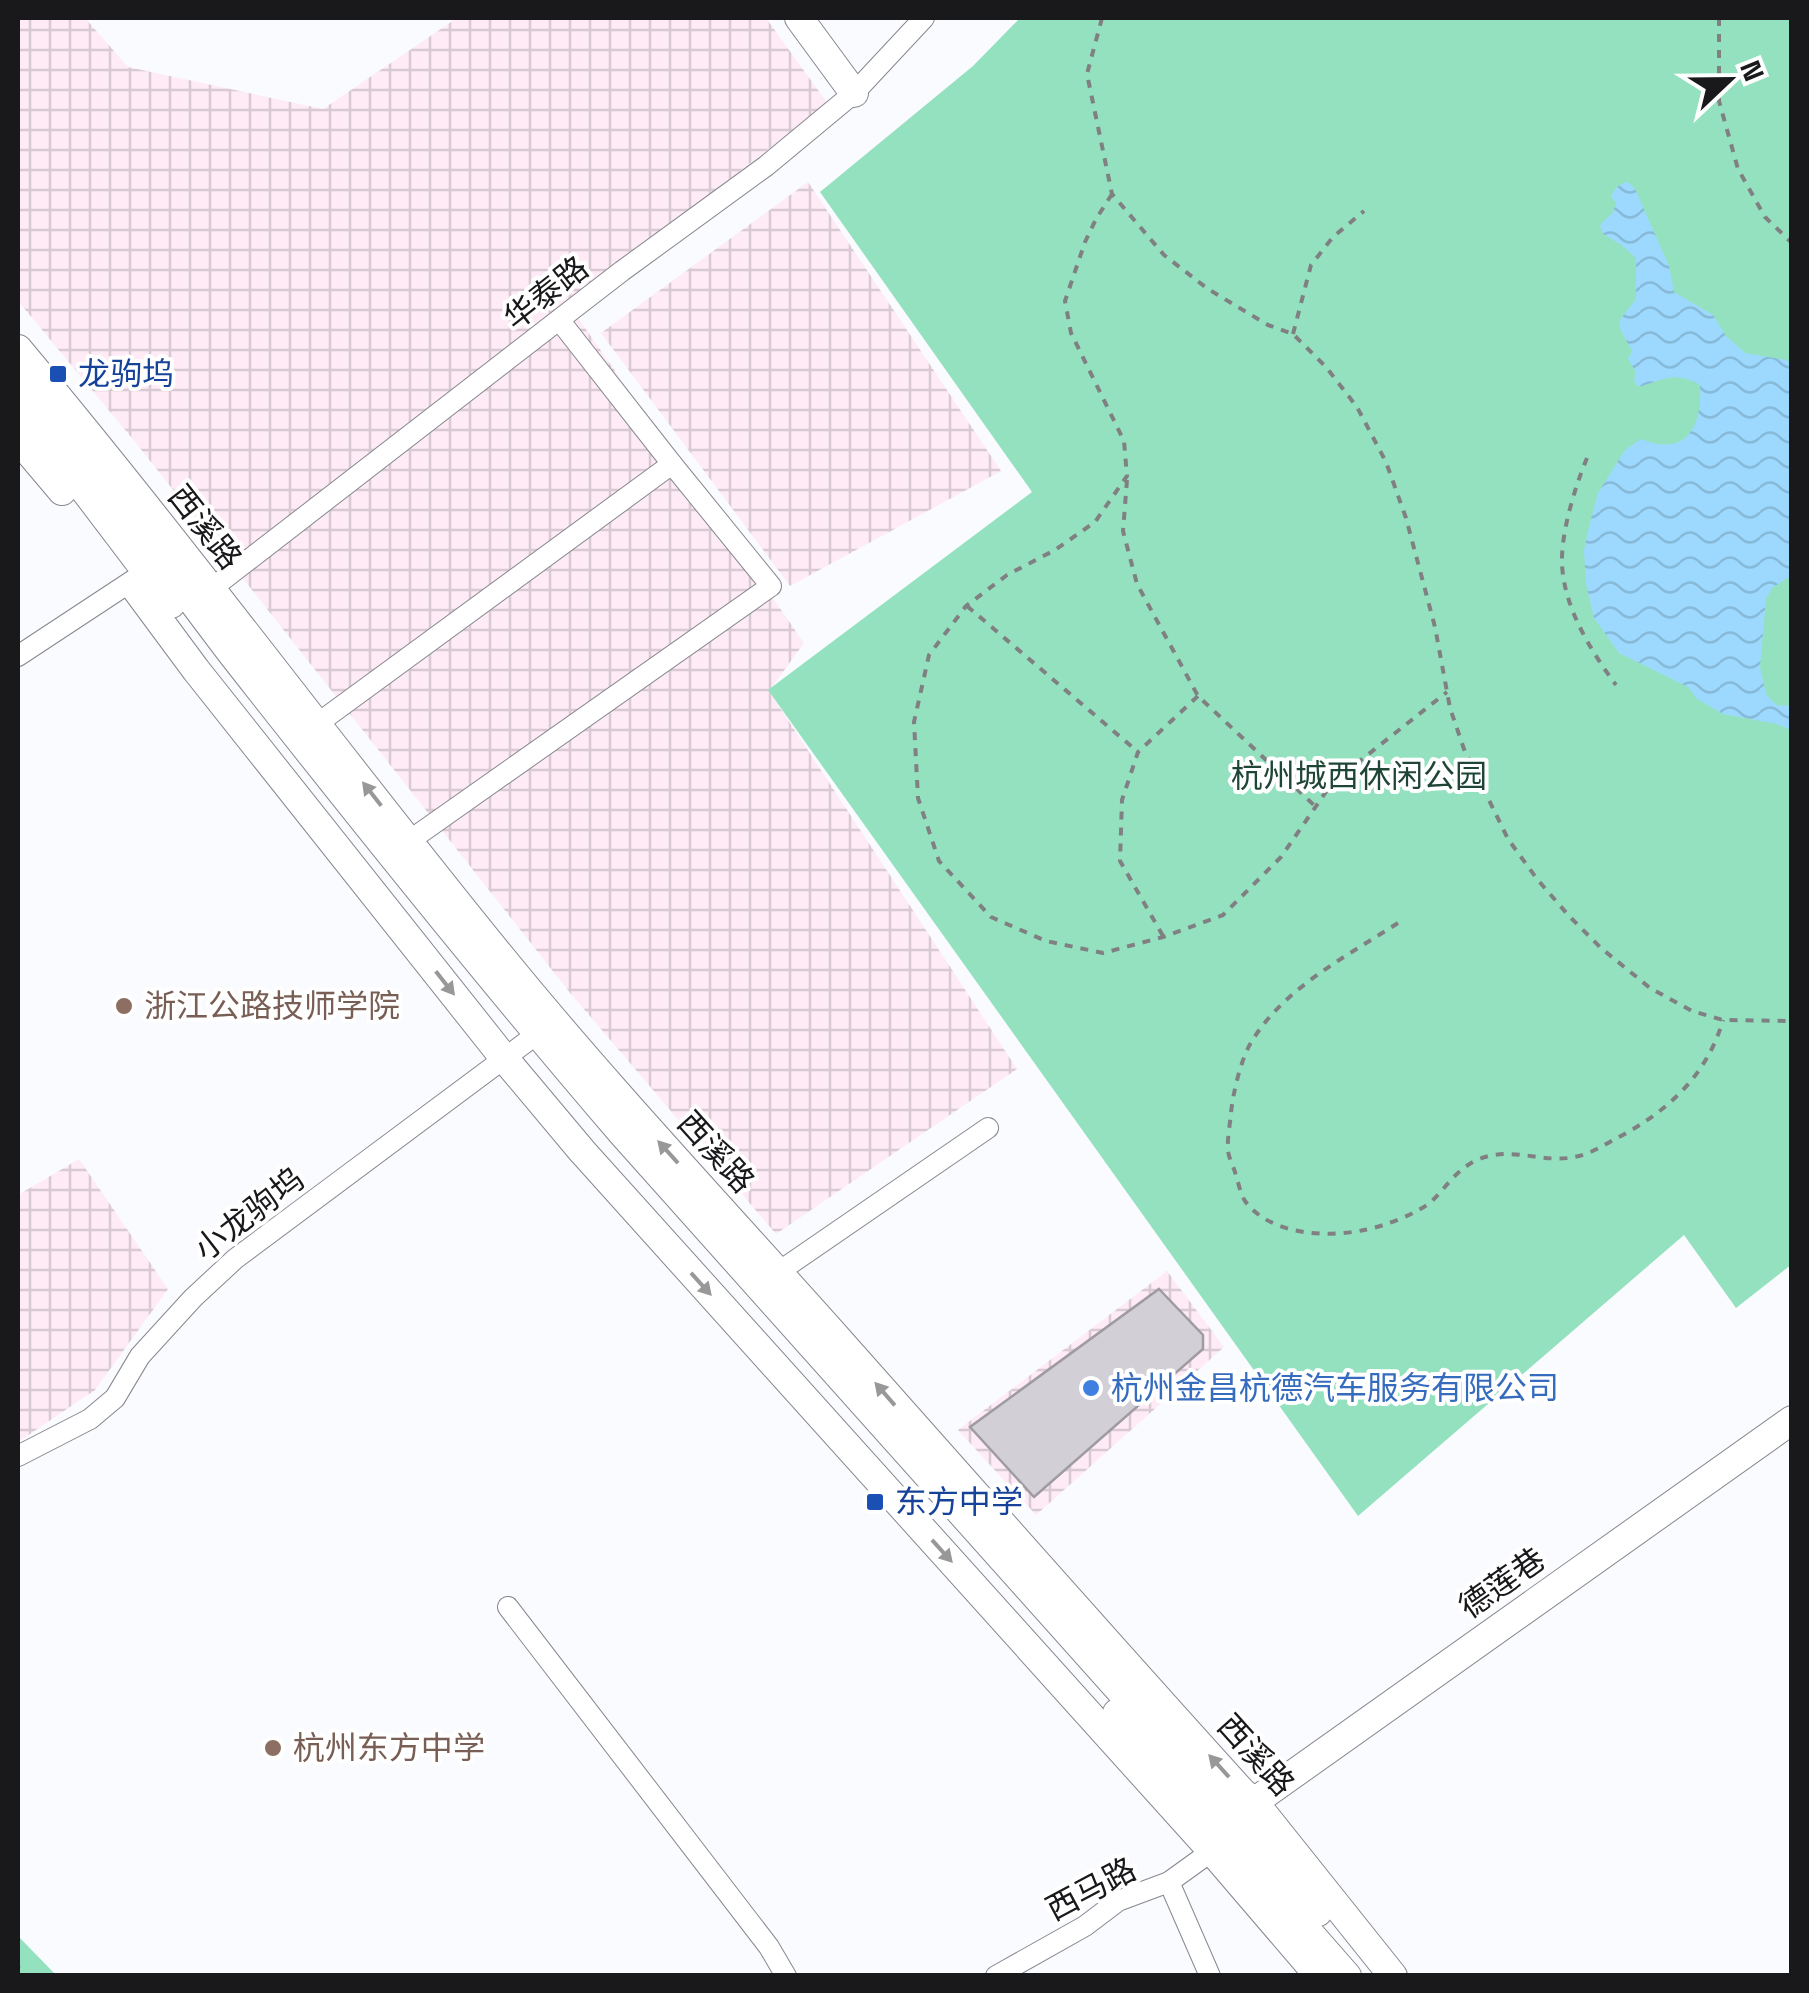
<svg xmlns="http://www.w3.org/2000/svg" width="1809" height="1993" font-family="'Space Grotesk','Noto Sans SC',sans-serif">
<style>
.industrial{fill:url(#industrial-grid)}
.forest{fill:url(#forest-firs)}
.park{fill:#94e1bf}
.water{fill:url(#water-waves)}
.building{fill:#d3cfd6;stroke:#9e9ba1;stroke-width:2.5}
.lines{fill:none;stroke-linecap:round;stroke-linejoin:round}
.street-casing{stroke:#86888e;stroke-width:22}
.secondary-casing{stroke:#86888e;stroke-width:30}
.path{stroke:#808083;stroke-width:4;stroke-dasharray:8 8;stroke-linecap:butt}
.street{stroke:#fff;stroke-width:20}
.secondary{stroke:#fff;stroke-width:28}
.oneway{fill:#989899}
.transit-dot{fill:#1a4fb4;stroke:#fff;stroke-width:4}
.education-dot{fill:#8d6e63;stroke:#fff;stroke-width:4}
.shop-dot{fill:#3f7fe0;stroke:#fff;stroke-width:4}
.labels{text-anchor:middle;stroke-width:8;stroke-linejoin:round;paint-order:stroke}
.street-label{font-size:32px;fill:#19191c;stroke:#fff}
.transit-label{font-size:32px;fill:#164399;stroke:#fff;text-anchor:start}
.park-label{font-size:32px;fill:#1f4536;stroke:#fff}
.education-label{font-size:32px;fill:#785e54;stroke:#fff;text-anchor:start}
.shop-label{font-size:32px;fill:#366cbe;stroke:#fff;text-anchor:start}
</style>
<defs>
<pattern id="industrial-grid" width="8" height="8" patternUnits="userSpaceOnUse" patternTransform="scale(2.5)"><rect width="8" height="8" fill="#feebf6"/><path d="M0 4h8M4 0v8" fill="none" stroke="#d9c9d2"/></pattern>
<pattern id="forest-firs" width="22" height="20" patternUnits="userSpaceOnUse" patternTransform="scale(2.5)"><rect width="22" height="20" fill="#94e1bf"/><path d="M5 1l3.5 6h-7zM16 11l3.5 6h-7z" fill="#7fc0a4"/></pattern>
<pattern id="water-waves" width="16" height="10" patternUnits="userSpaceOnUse" patternTransform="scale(2.5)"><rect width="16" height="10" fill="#9dd9fe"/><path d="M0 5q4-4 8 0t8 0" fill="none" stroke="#87bad9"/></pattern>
</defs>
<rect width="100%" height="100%" fill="#fafbfe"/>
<g class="industrial">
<path d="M18 18H85L128 67 323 109 457 18H766L828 104 567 302 804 643 769 691 1017 1069 776 1234 571 994 136 443 18 301Z"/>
<path d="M808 182 1001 471 790 586 601 333Z"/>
<path d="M79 1159 168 1289 95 1390 18 1442V1195Z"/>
<path d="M1167 1271 1224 1347 1036 1515 958 1430Z"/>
</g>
<path class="forest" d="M18 1936 56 1975H18Z"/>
<path class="park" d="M1020 18H1791L1792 1264 1736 1308 1684 1235 1358 1516 768 690 1032 492 820 192 973 66Z"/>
<path class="water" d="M1628 182 1635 189 1669 266 1674 292 1713 315 1726 336 1745 353 1786 360 1791 364V576L1772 588 1766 599 1760 667 1766 694 1776 705 1791 706V730L1777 724 1723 714 1697 699 1688 687 1619 653 1594 618 1586 584 1584 550 1591 519 1598 493 1625 450 1641 439C1686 458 1703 426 1700 385 1674 370 1664 380 1638 387L1634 380 1636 372 1628 359 1632 351 1621 331 1619 321 1636 299V258L1620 244 1603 234 1600 225 1613 212 1616 203 1611 196C1615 188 1619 184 1628 182Z"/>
<path class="building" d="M1159 1289 1203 1335V1349L1034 1497 970 1427Z"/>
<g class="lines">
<defs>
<g id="street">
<path d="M202 596 622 271 766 166 854 93 924 18"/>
<path d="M18 656 144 573"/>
<path d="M317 724 672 464"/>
<path d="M409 841 771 586 672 464 560 321"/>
<path d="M777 1273 988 1128"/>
<path d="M18 1456 90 1419 115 1398 140 1356 193 1298 235 1259 537 1034"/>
<path d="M508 1607 769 1947 786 1976"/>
<path d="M1169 1882 1210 1976"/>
<path d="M996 1976 1085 1926 1118 1901 1169 1882 1212 1851"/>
</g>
<g id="secondary">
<path d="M799 18 854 93"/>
<path d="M18 349C183 546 335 753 497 952 605 1085 723 1210 837 1338 972 1490 1106 1642 1242 1792L1254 1802 1393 1976"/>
<path d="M18 379C97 465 162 563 233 655 360 817 488 977 622 1133L1318 1912"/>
<path d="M18 409 48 442 171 604"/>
<path d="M18 439 62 491"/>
<path d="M136 589 196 670 504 1058 582 1151 1212 1851 1319 1976"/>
<path d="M1117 1713 1347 1976"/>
<path d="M1254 1802 1792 1420"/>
</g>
</defs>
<use href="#street" class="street-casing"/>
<use href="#secondary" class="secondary-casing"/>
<g class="path">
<path d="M1102 18 1087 74 1112 194 1164 255 1208 289 1268 325 1293 334 1326 367 1357 407 1386 462 1406 518 1435 627 1450 708 1464 749 1508 839 1537 879 1569 916 1601 948 1650 988 1692 1011 1723 1020 1792 1021"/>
<path d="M1719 18V101L1738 169 1765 217 1792 243"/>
<path d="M1112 194 1096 219 1085 242 1065 301 1071 333 1124 441 1127 476 1095 522 1055 550 1007 575 966 606 929 655 914 722 918 798 939 861 991 917 1046 941 1103 953 1163 937 1223 915 1281 857 1332 783 1447 692"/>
<path d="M1293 334 1311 265 1333 237 1364 211"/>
<path d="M1587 458C1575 487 1561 532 1562 564 1564 608 1591 651 1616 685"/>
<path d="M1127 480 1123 531 1137 584 1198 696 1316 807"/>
<path d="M967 606 1138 752"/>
<path d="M1398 923C1347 956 1284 988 1252 1041 1241 1058 1233 1093 1231 1113 1230 1125 1227 1139 1228 1151 1229 1158 1233 1166 1235 1172 1238 1181 1240 1193 1245 1201 1270 1235 1326 1238 1364 1230 1382 1227 1420 1213 1433 1200 1447 1186 1457 1169 1477 1160 1511 1145 1543 1164 1574 1157 1588 1155 1603 1146 1615 1139 1666 1113 1707 1076 1723 1020"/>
<path d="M1163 936 1120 861 1122 800 1138 752 1198 696"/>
</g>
<use href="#street" class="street"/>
<use href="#secondary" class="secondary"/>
</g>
<defs><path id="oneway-solid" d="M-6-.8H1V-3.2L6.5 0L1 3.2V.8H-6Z" transform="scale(2.5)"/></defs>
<g class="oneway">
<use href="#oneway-solid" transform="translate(372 794) rotate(-128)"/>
<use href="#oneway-solid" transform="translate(445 983) rotate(52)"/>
<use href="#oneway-solid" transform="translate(668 1152) rotate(-132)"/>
<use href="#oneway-solid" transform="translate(701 1284) rotate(48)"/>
<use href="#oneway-solid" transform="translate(885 1394) rotate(-131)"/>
<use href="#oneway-solid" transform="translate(942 1551) rotate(48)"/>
<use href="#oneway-solid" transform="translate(1219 1766) rotate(-132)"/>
</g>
<g class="transit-dot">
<rect x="48" y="364" width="20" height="20" rx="5"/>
<rect x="865" y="1492" width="20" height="20" rx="5"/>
</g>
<g class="education-dot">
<circle cx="124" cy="1006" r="10"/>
<circle cx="273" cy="1748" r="10"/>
</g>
<circle class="shop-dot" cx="1091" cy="1388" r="10"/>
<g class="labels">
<g class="street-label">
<text transform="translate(546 293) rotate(-38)" y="11">华泰路</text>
<text transform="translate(205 527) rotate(52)" y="11">西溪路</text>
<text transform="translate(716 1152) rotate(48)" y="11">西溪路</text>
<text transform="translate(249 1214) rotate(-38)" y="11">小龙驹坞</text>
<text transform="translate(1502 1583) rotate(-35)" y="11">德莲巷</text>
<text transform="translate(1256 1755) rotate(48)" y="11">西溪路</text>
<text transform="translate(1091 1889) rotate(-28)" y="11">西马路</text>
</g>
<g class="transit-label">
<text x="78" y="385">龙驹坞</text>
<text x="895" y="1513">东方中学</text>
</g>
<g class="park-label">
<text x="1359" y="787">杭州城西休闲公园</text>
</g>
<g class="education-label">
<text x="144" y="1017">浙江公路技师学院</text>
<text x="293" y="1759">杭州东方中学</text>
</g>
<g class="shop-label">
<text x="1111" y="1399">杭州金昌杭德汽车服务有限公司</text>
</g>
</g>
<rect width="1809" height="1993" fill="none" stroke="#19191c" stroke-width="40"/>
<g transform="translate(1729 80) rotate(68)" stroke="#ffffff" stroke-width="8" paint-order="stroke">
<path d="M0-8L18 38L0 25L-18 38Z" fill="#19191c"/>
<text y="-15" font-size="28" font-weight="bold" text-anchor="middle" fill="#19191c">N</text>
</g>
</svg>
